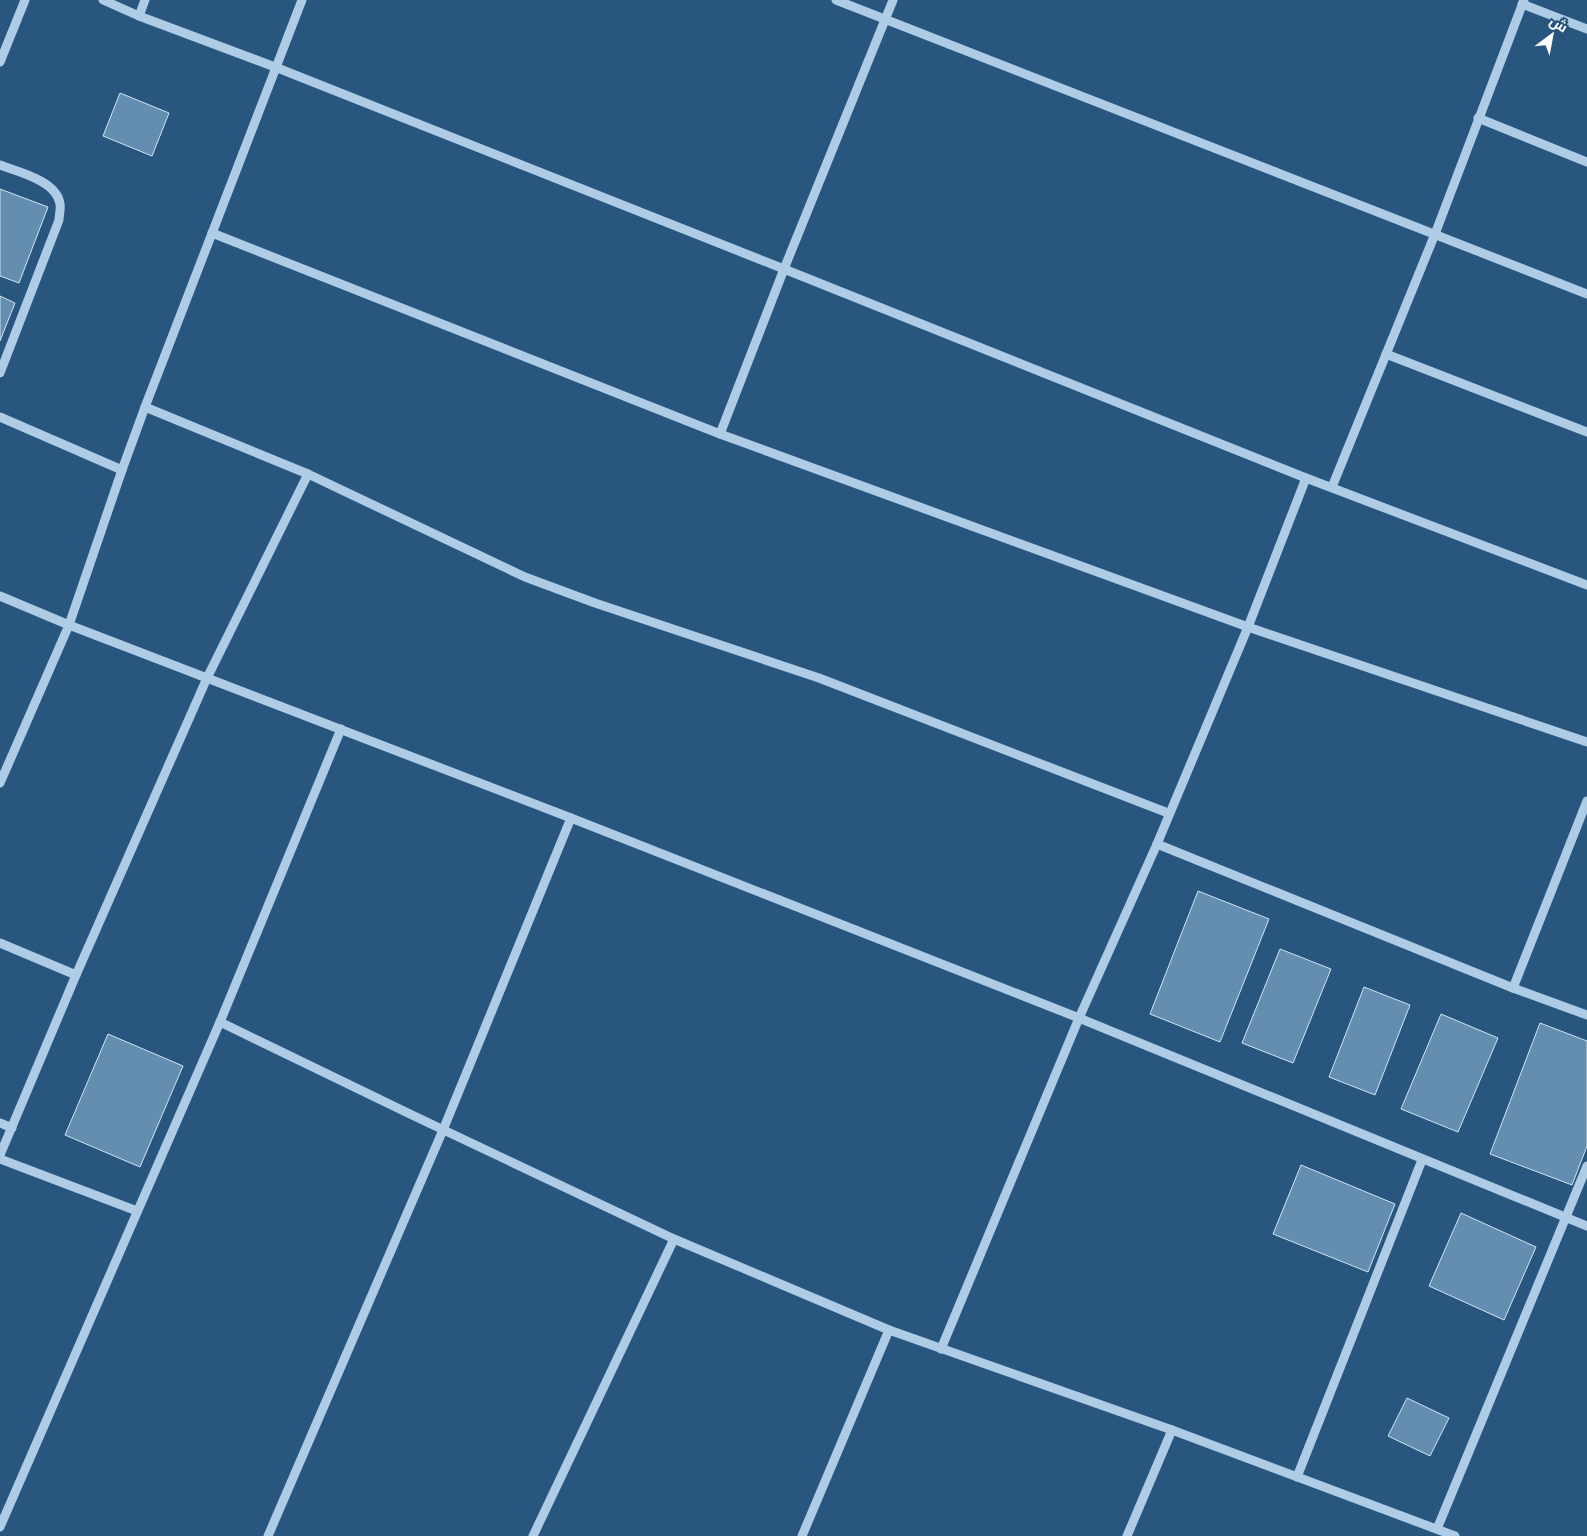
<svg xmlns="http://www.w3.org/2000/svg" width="1587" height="1536" font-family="Montserrat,Cairo,sans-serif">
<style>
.building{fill:#648eb0;stroke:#d0e4f4}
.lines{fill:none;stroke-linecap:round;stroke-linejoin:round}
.minor{stroke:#aecce5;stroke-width:9}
</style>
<rect width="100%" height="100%" fill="#28567e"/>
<g class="building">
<path d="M120 93 169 113 152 156 103 136Z"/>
<path d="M0 189 48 207 19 283 0 276Z"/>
<path d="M0 296 15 303 0 341Z"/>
<path d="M1198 891 1269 919 1220 1042 1150 1014Z"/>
<path d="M1280 949 1331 969 1293 1063 1242 1043Z"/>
<path d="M1364 987 1410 1005 1375 1095 1329 1077Z"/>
<path d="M1441 1014 1498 1038 1458 1132 1401 1109Z"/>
<path d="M1540 1023 1587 1041V1146L1572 1185 1490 1154Z"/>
<path d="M108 1034 183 1066 140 1167 65 1135Z"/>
<path d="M1301 1165 1395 1204 1368 1272 1273 1234Z"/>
<path d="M1461 1213 1536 1247 1504 1320 1429 1286Z"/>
<path d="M1407 1398 1449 1418 1430 1456 1388 1436Z"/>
</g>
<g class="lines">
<g class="minor">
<path d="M103 0 139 16 275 67 784 269 1306 478 1587 585"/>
<path d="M836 0 1587 294"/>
<path d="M1522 4 1587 29"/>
<path d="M139 16 145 0"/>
<path d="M0 62 25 0"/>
<path d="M1478 118 1587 162"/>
<path d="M0 165C19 172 57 181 60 204 61 209 59 215 59 220L0 373"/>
<path d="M212 233 720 434 1248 627 1587 742"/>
<path d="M1386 354 1587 432"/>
<path d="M145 407 308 474 525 577 595 603 819 678 1168 813"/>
<path d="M0 417 122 470"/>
<path d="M720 434 784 269 893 0"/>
<path d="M1332 487 1435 234 1524 0"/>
<path d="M0 596 69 625 571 818 1079 1018 1587 1226"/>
<path d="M0 783 69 625 122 470 145 407 302 0"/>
<path d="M1157 844 1513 988 1587 1015"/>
<path d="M0 943 76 975"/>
<path d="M1513 988 1587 801"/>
<path d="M220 1022 412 1115 674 1239 889 1330 1172 1430 1455 1536"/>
<path d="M0 1123 12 1128"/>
<path d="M0 1155 76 975 207 678 308 474"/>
<path d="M0 1159 137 1211"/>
<path d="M941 1349 1079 1018 1157 844 1248 627 1306 478"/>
<path d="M1297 1477 1422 1160"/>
<path d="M0 1527 220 1022 341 729"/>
<path d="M1437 1529 1587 1166"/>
<path d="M268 1536 443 1130 571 818"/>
<path d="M533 1536 674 1239"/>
<path d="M802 1536 889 1330"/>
<path d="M1127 1536 1172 1430"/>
</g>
</g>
<g transform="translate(1552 35) rotate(32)" stroke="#28567e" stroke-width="4" paint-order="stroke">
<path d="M0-4L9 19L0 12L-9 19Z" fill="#ffffff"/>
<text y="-8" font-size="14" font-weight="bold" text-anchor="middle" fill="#ffffff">ش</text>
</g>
</svg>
